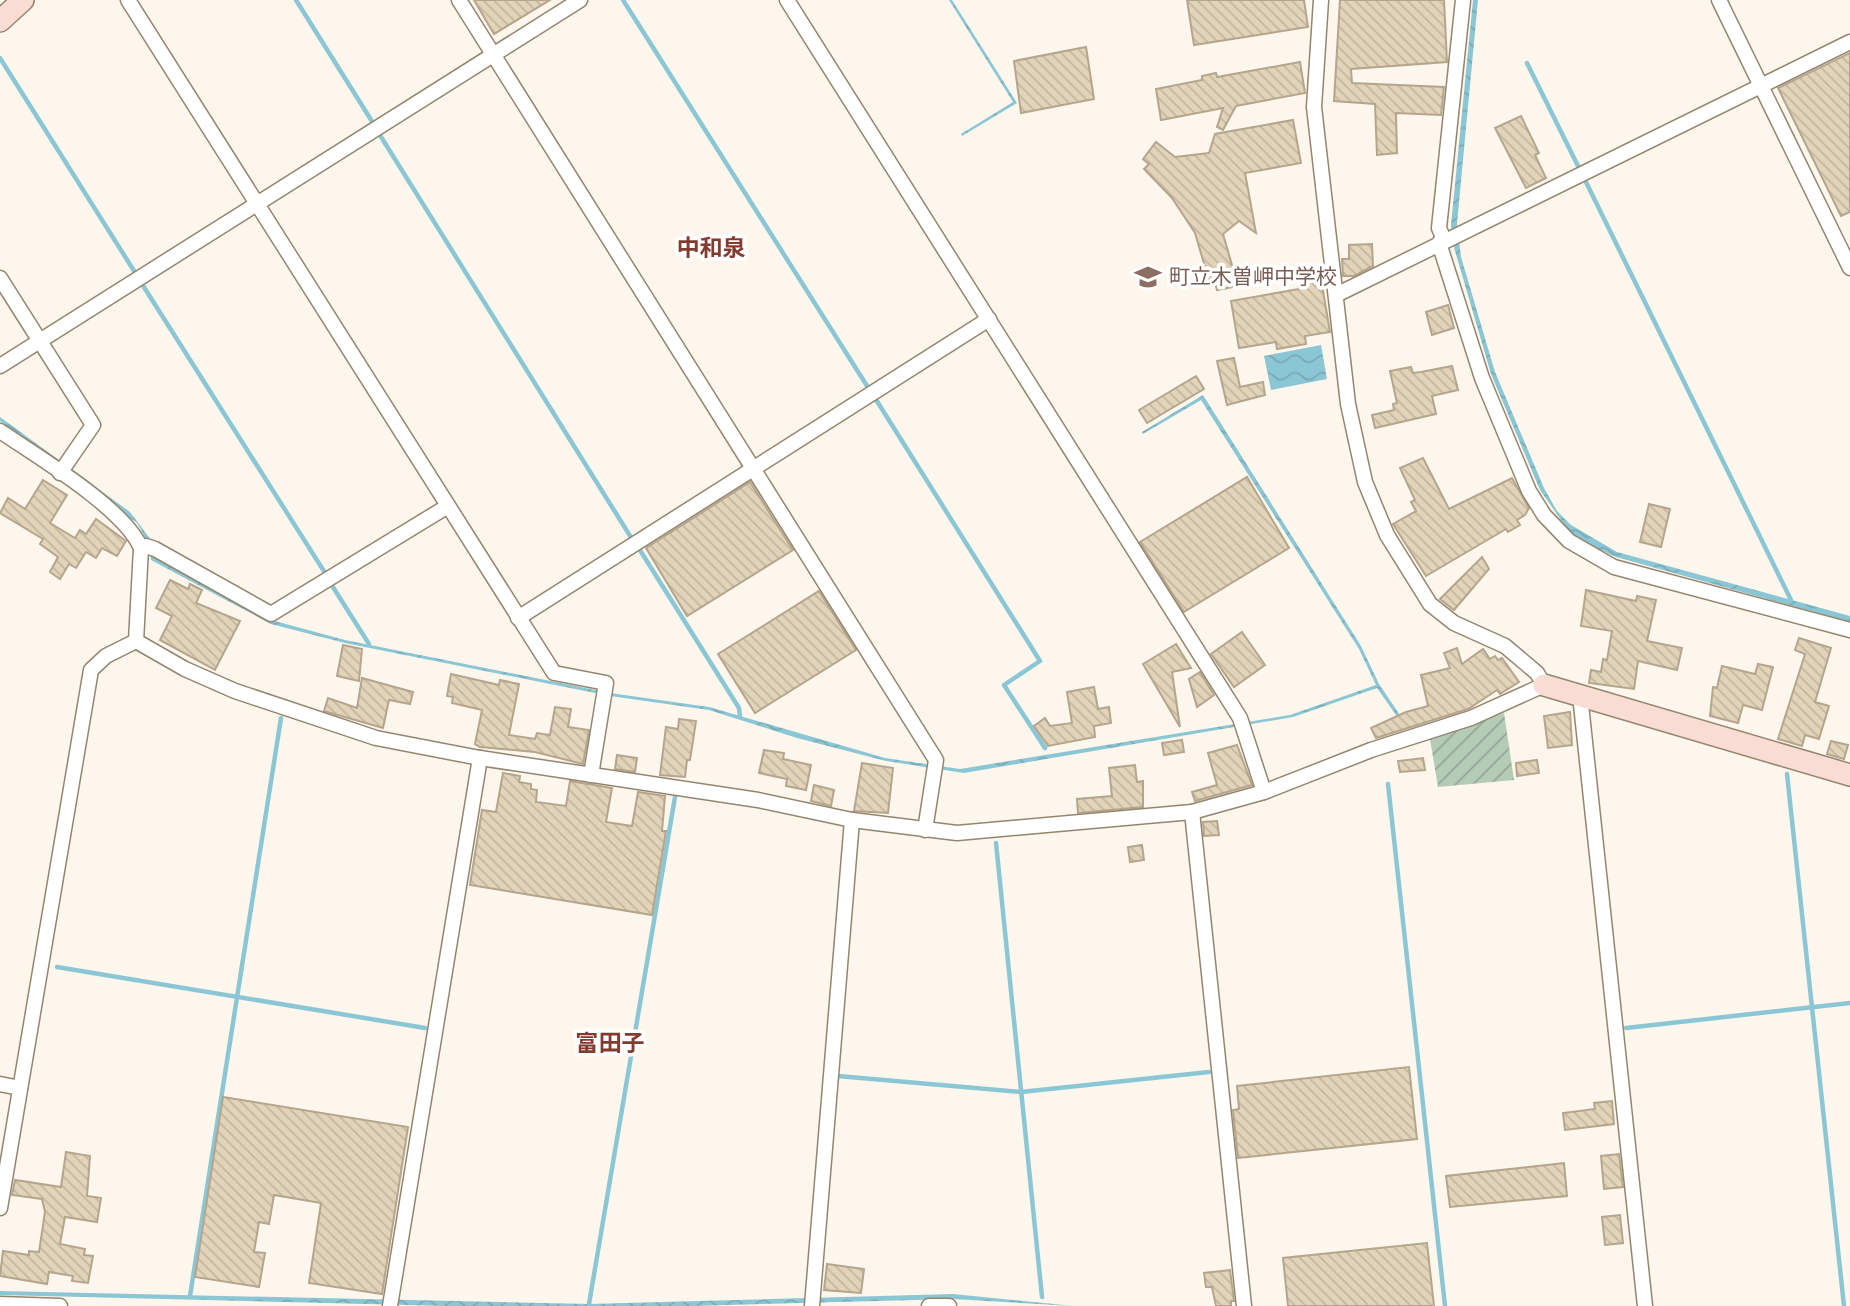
<svg xmlns="http://www.w3.org/2000/svg" width="1850" height="1306" font-family="Manrope,'Noto Sans JP',sans-serif">
<style>
.garden{fill:url(#garden-furrows)}
.water{fill:url(#water-waves)}
.lines{fill:none;stroke-linecap:round;stroke-linejoin:round}
.stream{stroke:#8bc6d4;stroke-width:4.5}
.building{fill:url(#building-back-hatch);stroke:#b4a58c;stroke-width:2}
.street-casing{stroke:#94866e;stroke-width:17}
.secondary-casing{stroke:#94866e;stroke-width:24}
.street{stroke:#fff;stroke-width:14}
.secondary{stroke:#f9dcd3;stroke-width:21}
.labels{text-anchor:middle;stroke-width:7;stroke-linejoin:round;paint-order:stroke}
.education-label{font-size:21px;fill:#785e54;stroke:#fff;text-anchor:start}
.neighbourhood-label{font-size:23px;font-weight:bold;fill:#823b2e;stroke:#fff}
</style>
<defs>
<pattern id="garden-furrows" width="10" height="10" patternUnits="userSpaceOnUse" patternTransform="scale(1.75)"><rect width="10" height="10" fill="#b4ccb6"/><path d="M-1 1l2-2M0 10L10 0M9 11l2-2" fill="none" stroke="#93a694"/></pattern>
<pattern id="water-waves" width="16" height="10" patternUnits="userSpaceOnUse" patternTransform="scale(1.75)"><rect width="16" height="10" fill="#8bc6d4"/><path d="M0 5q4-4 8 0t8 0" fill="none" stroke="#79aab6"/></pattern>
<pattern id="building-back-hatch" width="6" height="6" patternUnits="userSpaceOnUse" patternTransform="scale(1.75)"><rect width="6" height="6" fill="#e3d4b9"/><path d="M-1 5l2 2M0 0l6 6M5-1l2 2" fill="none" stroke="#c3b69f"/></pattern>
</defs>
<rect width="100%" height="100%" fill="#fdf6ec"/>
<path class="garden" d="M1504 713 1514 780 1438 787 1430 739Z"/>
<g class="water">
<path d="M949 0H952L1017 103 962 136 961 134 1013 102Z"/>
<path d="M1473 0H1478L1457 224 1461 257 1495 372 1544 488 1557 511 1571 525 1617 552 1850 616V622L1616 557 1581 541 1568 530 1540 490 1491 374 1453 244 1451 225Z"/>
<path d="M1321 345 1327 379 1271 390 1264 356Z"/>
<path d="M1203 395 1361 646 1379 684 1406 724 1403 725 1377 688 1293 717 964 773 886 761 797 738 709 710 610 696 345 643 271 624 151 560 148 542 137 523 0 421V417L130 512 151 540 154 557 271 620 345 640 610 693 709 707 885 758 960 769 1290 715 1376 685 1359 649 1201 400 1143 434 1142 432Z"/>
<path d="M0 1291 589 1304 953 1294 1074 1306 953 1299 692 1306H448L0 1295Z"/>
</g>
<g class="lines">
<g class="stream">
<path d="M296 0 373 123"/>
<path d="M623 0 869 389"/>
<path d="M0 58 136 274"/>
<path d="M1527 63 1578 166"/>
<path d="M378 132 632 539"/>
<path d="M1585 180 1791 600"/>
<path d="M142 284 327 576"/>
<path d="M875 398 1040 661 1004 685 1045 748"/>
<path d="M638 547 739 708 740 717"/>
<path d="M331 584 369 644"/>
<path d="M1787 774 1844 1306"/>
<path d="M1388 784 1445 1306"/>
<path d="M996 843 1042 1297"/>
<path d="M57 967 425 1028"/>
<path d="M1626 1028 1850 1003"/>
<path d="M838 1076 1021 1092 1209 1072"/>
<path d="M190 1296 281 718"/>
<path d="M589 1304 675 797"/>
</g>
</g>
<g class="building">
<path d="M474 0H550L494 34Z"/>
<path d="M1187 0H1304L1308 27 1194 45Z"/>
<path d="M1340 0H1444L1447 62 1351 69 1352 83 1444 87 1441 115 1396 113 1397 153 1377 155 1375 104 1334 101Z"/>
<path d="M1086 47 1094 99 1021 113 1014 61Z"/>
<path d="M1850 53V212L1841 216 1778 88Z"/>
<path d="M1300 62 1305 93 1236 106 1223 130 1217 127 1223 108 1161 120 1156 89 1202 80V76L1216 73 1217 77Z"/>
<path d="M1521 116 1539 153 1535 155 1546 178 1526 188 1495 128Z"/>
<path d="M1293 120 1301 163 1245 173 1256 233 1239 221 1223 234 1238 286 1217 290 1215 283 1210 284 1195 233 1172 198 1144 169 1149 164 1143 159 1156 142 1175 157 1209 153 1215 134Z"/>
<path d="M1372 244 1373 266 1354 276H1343L1342 259H1349V245Z"/>
<path d="M1315 273 1318 286 1322 285 1330 332 1305 336 1306 344 1277 349 1276 342 1239 348 1231 301 1299 289 1297 277Z"/>
<path d="M1448 305 1454 328 1432 335 1426 312Z"/>
<path d="M1234 358 1240 387 1263 382 1265 395 1227 405 1217 361Z"/>
<path d="M1452 366 1458 390 1432 396 1436 414 1375 428 1372 415 1394 410 1393 404 1397 403 1390 371 1411 367 1413 373 1421 372Z"/>
<path d="M1196 376 1204 389 1147 423 1139 410Z"/>
<path d="M1423 458 1449 509 1512 478 1529 508 1525 515 1517 520 1520 525 1508 532 1506 529 1426 576 1393 524 1416 511 1411 502 1415 500 1400 468Z"/>
<path d="M1247 477 1289 548 1184 612 1140 542Z"/>
<path d="M43 480 67 495 50 523 75 538 80 530 86 534 96 519 126 541 117 556 102 548 96 558 86 552 76 568 69 564 60 579 50 572 58 557 40 544 43 539 0 513 8 498 25 509Z"/>
<path d="M750 482 793 550 687 616 646 548Z"/>
<path d="M1649 504 1670 509 1661 547 1640 542Z"/>
<path d="M1482 557 1489 569 1454 610 1440 599Z"/>
<path d="M170 580 188 589 190 584 202 590 196 603 240 621 215 670 160 640 172 616 156 608Z"/>
<path d="M1586 590 1636 601 1637 596 1656 600 1647 641 1682 648 1677 670 1638 661 1634 689 1589 683 1591 670 1601 672 1603 659 1607 660 1612 631 1581 626Z"/>
<path d="M819 591 856 650 755 713 718 654Z"/>
<path d="M1242 632 1265 665 1234 687 1211 654Z"/>
<path d="M1799 638 1831 648 1815 702 1829 706 1819 739 1805 735 1802 746 1778 739 1805 654 1795 650Z"/>
<path d="M1176 644 1191 668 1172 672 1180 727 1143 664Z"/>
<path d="M343 645 362 649 359 681 337 676Z"/>
<path d="M1457 648 1462 664 1483 649 1490 659 1495 656 1498 660 1502 658 1519 682 1500 694 1497 690 1468 709 1376 738 1371 728 1406 712 1428 706 1421 675 1450 668 1444 653Z"/>
<path d="M1758 664 1773 667 1762 710 1743 705 1738 723 1710 716 1713 687 1717 688 1722 666 1755 674Z"/>
<path d="M1200 672 1214 695 1197 707 1189 679Z"/>
<path d="M451 674 499 685 500 680 519 684 509 735 535 739 537 733 550 735 555 707 571 709 568 727 589 730 583 764 535 752 480 747 475 744 482 710 452 703 453 697 447 696Z"/>
<path d="M362 678 413 692 410 704 389 700 383 728 324 711 328 698 357 708Z"/>
<path d="M1094 687 1098 709 1109 707 1111 723 1094 726 1095 737 1048 746 1034 726 1045 718 1050 726 1072 723 1067 692Z"/>
<path d="M1570 712 1572 745 1548 748 1544 716Z"/>
<path d="M679 719 696 721 690 760H687L685 777 660 775 666 727 678 729Z"/>
<path d="M1182 740 1184 752 1164 755 1162 743Z"/>
<path d="M1831 741 1848 745 1844 759 1827 754Z"/>
<path d="M1237 745 1252 785 1195 801 1192 792 1217 785 1208 753Z"/>
<path d="M764 750 784 753 783 759 811 765 806 790 786 786 787 779 759 773Z"/>
<path d="M617 755 637 758 635 772 615 769Z"/>
<path d="M1423 758 1425 770 1400 772 1398 761Z"/>
<path d="M1537 760 1539 773 1517 776 1516 763Z"/>
<path d="M862 763 893 768 888 813 854 811Z"/>
<path d="M1135 765 1137 782 1143 781V807L1078 813 1077 799 1112 796 1109 768Z"/>
<path d="M503 773 520 776 519 782 531 784V789L537 790 536 802 566 806 570 781 612 788 606 822 632 826 638 792 665 796 662 831H666L652 915 470 885 482 810 496 812Z"/>
<path d="M814 785 834 790 831 806 811 801Z"/>
<path d="M1217 821 1219 835 1204 836 1203 822Z"/>
<path d="M1142 845 1144 860 1130 862 1128 847Z"/>
<path d="M1409 1067 1417 1139 1238 1158 1233 1110 1239 1109 1237 1086Z"/>
<path d="M223 1097 408 1127 382 1294 309 1283 321 1203 274 1195 269 1224 259 1222 254 1252 265 1253 259 1287 195 1277Z"/>
<path d="M1612 1101 1614 1124 1565 1130 1563 1113 1595 1109 1594 1103Z"/>
<path d="M66 1152 90 1156 87 1196 101 1198 97 1222 65 1217 60 1244 85 1249 84 1255 93 1256 88 1283 72 1281 73 1276 49 1272 47 1284 0 1276 3 1251 29 1255V1251L39 1252 45 1212 42 1199 12 1195 15 1180 61 1187Z"/>
<path d="M1619 1154 1623 1187 1604 1189 1601 1156Z"/>
<path d="M1564 1163 1567 1196 1450 1207 1446 1176Z"/>
<path d="M1620 1215 1623 1243 1605 1245 1602 1217Z"/>
<path d="M1427 1243 1434 1306H1288L1283 1258Z"/>
<path d="M827 1264 864 1269 861 1293 824 1290Z"/>
<path d="M1230 1270 1234 1301H1231V1306H1216L1212 1287H1206L1204 1273Z"/>
</g>
<g class="lines">
<defs>
<g id="street">
<path d="M128 0 554 673 606 683 591 775"/>
<path d="M459 0 936 760 925 830"/>
<path d="M787 0 1240 718 1264 792"/>
<path d="M1719 0 1850 268"/>
<path d="M1444 240 1439 228 1463 0"/>
<path d="M1439 243 1482 378 1529 491 1544 515 1569 541 1614 567 1850 630"/>
<path d="M0 278 93 425 60 473"/>
<path d="M1336 295 1850 42"/>
<path d="M0 366 580 0"/>
<path d="M0 431C38 457 124 508 141 548L136 641"/>
<path d="M141 548 146 546 155 549 271 614 448 506"/>
<path d="M518 618 989 319"/>
<path d="M136 641 185 669 235 691 376 738 480 758 758 800 852 820 957 833 1192 812 1264 792 1371 750 1471 718 1544 685 1537 673 1505 646 1454 623 1430 604 1387 535 1365 482 1348 404 1314 107 1321 0"/>
<path d="M1580 695 1645 1306"/>
<path d="M1192 812 1244 1306"/>
<path d="M0 1084 20 1088"/>
<path d="M0 1208 91 670 106 656 136 641"/>
<path d="M0 1304 60 1306"/>
<path d="M390 1306 480 758"/>
<path d="M812 1306 852 820"/>
<path d="M929 1306H949"/>
</g>
<g id="secondary">
<path d="M0 21 23 0"/>
<path d="M1544 685 1850 775"/>
</g>
</defs>
<use href="#street" class="street-casing"/>
<use href="#secondary" class="secondary-casing"/>
<use href="#street" class="street"/>
<use href="#secondary" class="secondary"/>
</g>
<defs>
<symbol id="school-bare" viewBox="-9 -9 18 18"><path d="M0-5L7-2L0 1L-7-2ZM-4 1L0 2.5L4 1V4Q0 6-4 4Z" fill="#8d6e63" stroke="#fff" stroke-width="2.5" paint-order="stroke"/></symbol>
</defs>
<g fill-rule="evenodd">
<use href="#school-bare" x="1129" y="258" width="38" height="38"/>
</g>
<g class="labels">
<g class="education-label">
<text x="1169" y="284">町立木曽岬中学校</text>
</g>
<g class="neighbourhood-label">
<text x="711" y="256">中和泉</text>
<text x="610" y="1051">富田子</text>
</g>
</g>
</svg>
